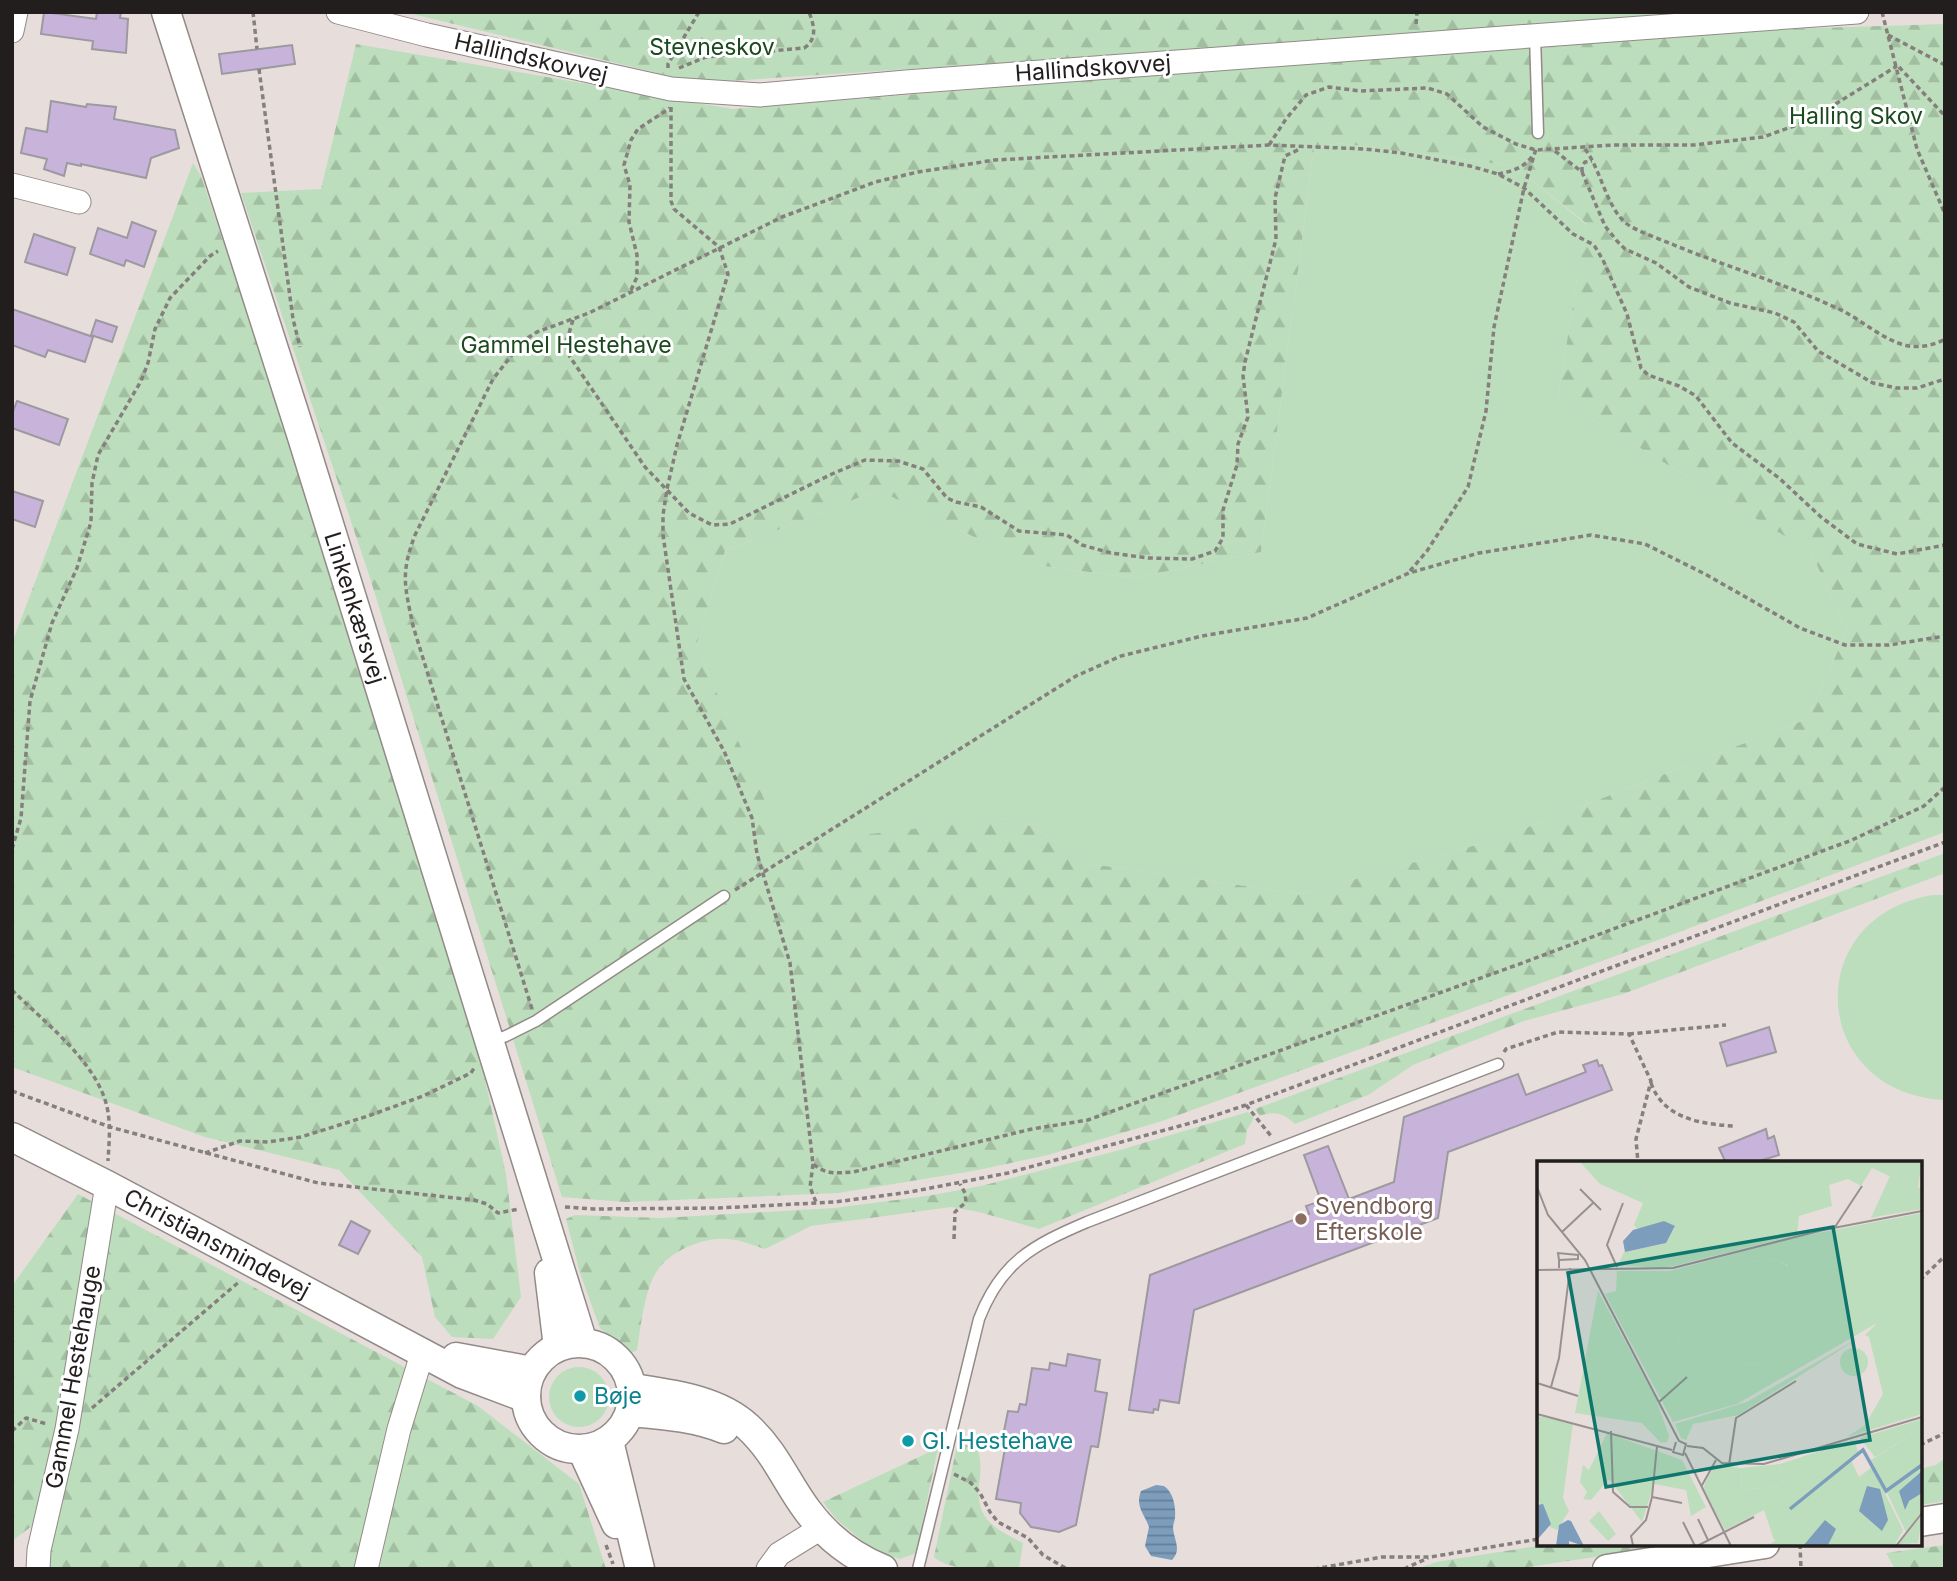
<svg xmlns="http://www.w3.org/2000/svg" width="1957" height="1581" font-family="Inter,sans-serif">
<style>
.green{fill:#bcdebc}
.forest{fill:url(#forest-firs);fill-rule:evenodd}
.water{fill:url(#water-rules)}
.building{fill:#c8b4db;stroke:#9c99a0;stroke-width:2}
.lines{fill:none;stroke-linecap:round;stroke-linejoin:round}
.service-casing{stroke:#928a87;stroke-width:13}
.minor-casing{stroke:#928a87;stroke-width:25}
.tertiary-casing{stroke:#928a87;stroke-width:31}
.path{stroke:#857f7d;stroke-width:3.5;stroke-dasharray:5 3.5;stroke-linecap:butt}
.service{stroke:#fff;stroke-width:10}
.minor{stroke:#fff;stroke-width:23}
.tertiary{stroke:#fff;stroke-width:28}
.education-dot{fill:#8d6e63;stroke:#fff;stroke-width:2.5}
.culture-dot{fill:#0f9aa8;stroke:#fff;stroke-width:2.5}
.labels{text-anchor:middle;stroke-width:6;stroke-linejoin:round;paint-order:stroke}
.park-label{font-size:23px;fill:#1a4a1e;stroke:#fff}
.street-label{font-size:23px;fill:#211e1d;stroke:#fff}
.education-label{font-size:23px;fill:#785e54;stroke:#fff;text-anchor:start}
.culture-label{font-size:23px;fill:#0d838f;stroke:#fff;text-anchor:start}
.inset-river{fill:none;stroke:#7d9dbc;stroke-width:3.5}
.inset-road{fill:none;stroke:#98918f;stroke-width:2}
.view{fill:#0f766e;fill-opacity:0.15;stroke:#0f766e;stroke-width:3.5}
.inset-edge{fill:none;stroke:#211e1d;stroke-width:3.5}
</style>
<defs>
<pattern id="forest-firs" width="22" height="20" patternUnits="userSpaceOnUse" patternTransform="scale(1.75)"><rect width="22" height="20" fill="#bcdebc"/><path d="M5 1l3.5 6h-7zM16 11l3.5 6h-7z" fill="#a1bea1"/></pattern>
<pattern id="water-rules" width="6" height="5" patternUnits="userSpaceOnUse" patternTransform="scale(1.75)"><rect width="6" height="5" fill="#7d9dbc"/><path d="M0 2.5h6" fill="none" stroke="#667f98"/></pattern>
</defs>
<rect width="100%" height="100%" fill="#e7dedb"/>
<g class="green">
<path d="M1339 143 1514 166 1586 224 1558 398 1811 552 1847 631 1807 719 1494 840 1302 894 1091 864 1016 817 784 845 696 646 725 551 878 490 1029 564 1134 578 1261 552 1314 148Z"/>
<path d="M1933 895H1945L1943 1100C1809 1092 1800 916 1933 895Z"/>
<circle cx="579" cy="1397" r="30"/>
</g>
<g class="forest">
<path d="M404 12H1694L1693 17 699 83Z"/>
<path d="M1945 24V832L1613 957 1162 1121 1048 1155 973 1171 838 1193 625 1202 562 1197 370 578 241 193 321 189 356 44 732 109 1692 32ZM1339 143 1514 166 1586 223 1558 398 1811 552 1847 631 1807 719 1494 840 1302 894 1091 864 1016 817 784 844 696 646 725 551 878 490 1029 564 1134 578 1261 552 1314 148Z"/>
<path d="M193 163 201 176 337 579 471 1017 506 1174 521 1297 493 1339 452 1337 435 1317 422 1257 339 1170 205 1137 12 1067V643Z"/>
<path d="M1945 853V873L1623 994 1524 1021 1460 1046 1413 1065 1368 1095 1295 1124C1285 1114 1274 1110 1260 1116L1255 1109Z"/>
<path d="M1248 1112 1254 1118 1247 1130 1245 1144 1039 1229 979 1212 951 1207 811 1226 765 1249C753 1245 741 1240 728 1239 702 1237 666 1252 654 1276 643 1298 641 1326 637 1350L629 1354 600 1328 580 1273 566 1219 575 1215 661 1218 834 1208 927 1196 981 1186 1120 1150Z"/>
<path d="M78 1194 478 1406 579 1484 606 1569H47L36 1523 12 1541V1286Z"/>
<path d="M957 1445H975C981 1456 981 1464 980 1477 974 1517 989 1526 1023 1543L1019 1569C996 1569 951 1573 934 1557Z"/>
<path d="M938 1448 916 1553 900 1559 872 1549 836 1519 823 1502Z"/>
<path d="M1945 1458V1501L1920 1505V1469L1936 1465Z"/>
<path d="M1550 1544H1680L1515 1569H1417L1436 1562Z"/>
<path d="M1945 1545V1569H1895L1886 1553Z"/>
</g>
<path class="water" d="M1156 1485 1164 1486C1173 1492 1176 1506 1175 1517 1175 1521 1173 1524 1173 1528 1174 1540 1182 1550 1172 1560L1151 1556 1145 1546 1149 1527C1144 1513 1135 1507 1141 1491Z"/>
<g class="building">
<path d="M44 12 96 19 97 12H121L120 18 128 19 126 53 92 49 93 41 41 34Z"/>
<path d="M292 45 295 64 222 74 219 54Z"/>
<path d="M51 101 86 107 87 104 116 107 114 119 175 130 179 148 151 158 146 178 81 164V166L67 163 64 176 44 169 47 159 21 153 26 128 47 132Z"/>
<path d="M132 222 156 231 144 267 126 260 124 266 90 254 98 228 127 238Z"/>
<path d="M34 234 75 248 67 275 25 262Z"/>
<path d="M12 309 93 337 85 362 48 350 45 357 12 345Z"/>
<path d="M96 320 117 327 112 342 91 335Z"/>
<path d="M17 401 68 419 59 445 12 428V414Z"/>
<path d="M12 491 43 501 35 527 12 519Z"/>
<path d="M1769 1027 1776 1052 1727 1066 1720 1043Z"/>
<path d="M1597 1060 1599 1066 1602 1065 1612 1090 1448 1152 1438 1218 1194 1310 1179 1403 1160 1400 1158 1410 1154 1409 1153 1413 1129 1410 1150 1275 1309 1214 1306 1206 1321 1201 1304 1155 1328 1146 1349 1199 1394 1182 1404 1117 1518 1074 1526 1095 1586 1072 1583 1065Z"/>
<path d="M1766 1129 1768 1139 1774 1136 1779 1155 1753 1163H1726L1719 1148Z"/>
<path d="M351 1221 370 1231 358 1254 339 1245Z"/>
<path d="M1068 1354 1100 1360 1095 1391 1107 1393 1098 1447 1091 1446 1076 1525 1059 1532 1031 1527 1020 1513 1021 1503 996 1499 1007 1437 1003 1436 1008 1411 1018 1412 1020 1404 1026 1405 1032 1368 1049 1370 1050 1363 1066 1366Z"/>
</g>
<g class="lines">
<defs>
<g id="service">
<path d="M1535 35 1538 133"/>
<path d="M489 1042 506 1036 536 1021 724 896"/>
<path d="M918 1569 979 1319C1001 1262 1033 1245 1087 1222L1498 1064"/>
</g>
<g id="minor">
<path d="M338 12 427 35 671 89 760 95 906 82 1857 12"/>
<path d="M12 31 16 12"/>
<path d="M12 185 79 202"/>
<path d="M38 1569 39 1550 67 1429 107 1185"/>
<path d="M366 1569 399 1429 423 1351"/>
<path d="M768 1569 779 1554 821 1528"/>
</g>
<g id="tertiary">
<path id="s1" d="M166 12 302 437 583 1343"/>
<path id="s2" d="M12 1137 107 1185 462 1374 526 1398"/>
<path d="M549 1273 558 1347"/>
<circle cx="579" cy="1396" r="53"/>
<path d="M456 1357 532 1371"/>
<path d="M632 1388C671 1394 718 1399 748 1427 776 1453 786 1482 807 1510 826 1536 853 1557 883 1569"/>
<path d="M631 1412C663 1415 694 1417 724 1429"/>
<path d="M609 1441 640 1569"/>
<path d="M582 1450 616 1524"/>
<path d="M1920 1522 1945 1518"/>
<path d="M1607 1569 1765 1544"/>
</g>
</defs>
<use href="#service" class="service-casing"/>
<use href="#minor" class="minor-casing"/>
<use href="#tertiary" class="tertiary-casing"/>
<g class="path">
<path d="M253 12 257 49"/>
<path d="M1882 12 1917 149 1945 214"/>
<path d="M1416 24 1417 12"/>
<path d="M1888 35 1945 65"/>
<path d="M1899 67 1945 116"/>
<path d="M668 68V64L699 12"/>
<path d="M679 68 706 57 804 48C818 39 814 25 809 12"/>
<path d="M259 69 293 319 300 347"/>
<path d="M671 107V201L674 209 719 247 728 274 677 445 667 489 663 515V535L684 679 724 751 752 818 757 854 790 963 813 1164C826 1175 837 1173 853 1172L1032 1129 1088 1120 1514 966 1852 840 1924 806 1945 787"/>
<path d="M1269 145 1286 119 1306 95 1329 87 1360 91 1428 88 1447 94 1483 127 1516 144 1536 150 1613 145H1694L1763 137 1808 121 1897 66"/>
<path d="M1585 149C1602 171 1607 212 1630 226 1644 234 1660 239 1674 245 1730 268 1789 285 1843 311 1864 322 1886 342 1909 346 1920 348 1935 345 1945 339"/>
<path d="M1555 151 1582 172 1605 226 1617 241 1625 249 1656 263 1689 287 1730 303 1775 313 1794 322 1818 351 1873 383 1897 388H1917L1945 379"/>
<path d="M1582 172V166L1585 162 1592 161"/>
<path d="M1498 174C1513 171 1524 168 1533 155"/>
<path d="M631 290 637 277V255L629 222 630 185 624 165 631 140 638 129 670 108"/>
<path d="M573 320 566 343 570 357 645 467 689 513 712 525 730 524 832 474 865 460 898 461 923 469 947 498 956 502 981 507 1019 531 1067 535 1082 545 1111 553 1148 558 1192 559 1215 551 1223 538V510L1237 465 1238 444 1248 417 1243 376 1245 362 1276 239 1275 198 1285 156 1300 149"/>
<path d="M1410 571 1427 551 1468 487 1486 411 1494 327 1524 188 1536 149"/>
<path d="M12 849 21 818 30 701 52 623 77 568 91 522 92 483 98 455 141 381 148 363 155 329 170 298 210 256 218 251"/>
<path d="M735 890 1076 676 1121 656 1202 636 1307 618 1409 573 1479 553 1591 535 1645 544 1705 574 1800 628 1845 645H1889L1945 636"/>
<path d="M12 990C44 1022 97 1062 107 1107 111 1125 109 1143 108 1161"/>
<path d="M532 1009 413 626C405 586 400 575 415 535L493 379 523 341 537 332 589 313 782 217 875 182 918 172 995 160 1269 145 1365 149 1401 153 1470 166 1498 174 1524 188 1573 234 1594 245 1603 260 1627 314 1641 368 1648 375 1679 386 1696 396 1732 443 1779 478 1821 517 1857 544 1897 554 1945 545"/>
<path d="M1629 1034 1726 1025"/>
<path d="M1504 1052 1506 1049 1558 1032 1629 1034 1651 1081 1636 1139 1638 1163"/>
<path d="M1651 1083C1663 1118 1700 1124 1733 1126"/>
<path d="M12 1091 110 1127 318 1183 474 1200 487 1204 498 1213 519 1209"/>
<path d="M1246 1105 1271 1136"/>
<path d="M205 1153 240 1141 268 1142 301 1137 368 1116 423 1096 471 1073 474 1068"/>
<path d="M813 1164 810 1187 816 1202"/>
<path d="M565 1207 594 1209 719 1208 835 1202 910 1192 1008 1173 1198 1121 1246 1105 1945 842"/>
<path d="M954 1239 955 1212 966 1202 965 1193 960 1184"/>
<path d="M1920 1280 1945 1256"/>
<path d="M92 1408 240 1281"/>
<path d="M12 1431 26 1418 47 1424"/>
<path d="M1920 1445 1945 1433"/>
<path d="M954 1474 971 1483 980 1493 990 1512 998 1522 1028 1538 1043 1555 1067 1569"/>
<path d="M1800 1544 1801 1569"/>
<path d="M606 1545 613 1564"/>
<path d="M1314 1569 1382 1557H1430L1539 1539"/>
<path d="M1404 1569 1428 1558"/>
</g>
<use href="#service" class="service"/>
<use href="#minor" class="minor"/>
<use href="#tertiary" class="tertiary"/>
</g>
<circle class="education-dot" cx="1301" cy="1219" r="7"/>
<g class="culture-dot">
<circle cx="580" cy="1396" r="7"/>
<circle cx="908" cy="1441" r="7"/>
</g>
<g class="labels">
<g class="park-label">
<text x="712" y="55">Stevneskov</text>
<text x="1856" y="124">Halling Skov</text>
<text x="566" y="353">Gammel Hestehave</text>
</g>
<g class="street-label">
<text transform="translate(531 58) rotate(13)" y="8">Hallindskovvej</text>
<text transform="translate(1093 68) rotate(-4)" y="8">Hallindskovvej</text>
<text dy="8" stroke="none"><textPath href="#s1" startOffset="625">Linkenkærsvej</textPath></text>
<text dy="8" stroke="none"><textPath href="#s2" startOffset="231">Christiansmindevej</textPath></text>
<text transform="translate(73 1377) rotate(-80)" y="8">Gammel Hestehauge</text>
</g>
<g class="education-label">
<text x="1315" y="1214">Svendborg<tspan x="1315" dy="26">Efterskole</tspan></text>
</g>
<g class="culture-label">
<text x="594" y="1404">Bøje</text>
<text x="922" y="1449">Gl. Hestehave</text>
</g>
</g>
<g transform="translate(1537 1161)">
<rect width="385" height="385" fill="#e7dedb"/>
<path d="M253 0H385L381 26 385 28V48L343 55V47L372 24 335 7 324 25 311 18 292 24 295 45 271 46ZM240 99 251 105V129L289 144 296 154 292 166 228 202 199 203 188 198 157 208 141 183 142 169 161 158 184 164 212 101ZM303 201a14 14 0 1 1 28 0a14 14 0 1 1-28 0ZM385 267V350L369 371 334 299ZM243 303 245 325 205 329 204 307ZM335 306 366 369 357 385H231ZM385 354 381 382 362 383Z" fill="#bcdebc"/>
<path d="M42 0H253L271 45H295L262 55 260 74 128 107 81 104 87 91 126 83 138 67 127 60 102 69 97 64 106 42 63 23ZM353 15 372 24 343 47V55L334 57ZM385 52V253L310 276 328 264 346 233 332 176 328 174 340 162 200 243 136 261 68 133 79 130 80 110H133L261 76ZM240 99 251 104V129L289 144 296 154 292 166 228 202 199 203 188 198 157 207 141 183 142 169 161 158 184 164 215 157 212 101ZM61 130 119 238 132 275 130 281 124 282 105 262 38 252ZM325 175 201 254 156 263 149 279 144 277 138 263 210 241ZM0 255 36 262 26 337 32 350 20 369 13 366 0 335ZM385 258V267L338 296 323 277ZM70 272 145 299 169 346 154 355 149 329 117 323 105 361 72 318 54 339 46 338 50 331 43 321 46 304 52 309ZM317 279 322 293 314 299 322 316 253 374 237 379 227 349 188 369 166 327 177 304 204 307 205 329 245 325 243 303ZM62 350 79 373 71 380 52 360Z" fill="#bcdebc" fill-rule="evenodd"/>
<path d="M127 60 138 65 129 82 88 91 86 80 96 69ZM385 310V332L372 340 368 349 362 330ZM330 325 343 328 351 359 345 370 322 350ZM6 343 14 363 0 379V344ZM31 359 34 360 47 385 32 380V385H19L22 364ZM288 359 299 368 291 384 266 385Z" fill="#7d9dbc"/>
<path class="inset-river" d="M253 348 326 289 349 330 385 304"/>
<path class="inset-road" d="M0 26 11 54 48 99 142 280 149 283 146 294 136 291 139 281M43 28 64 49M298 66 325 25M25 71 56 42M22 99 41 98V94L21 92 22 99V107M80 106 70 84 86 42M0 109 136 107 286 69 385 50M0 222 41 235M14 226 22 197 33 107M122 241 150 216M0 253 135 289M74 270 76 331 93 346H111M150 285 166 287 185 302 227 303 385 256M148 292 194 385M192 304 199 257 259 220M164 326 179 299M115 336 145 342M161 358 171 379M146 361 158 385M96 384 94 375 109 359 115 336 120 285M160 385 217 356M359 385 385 352"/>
<path class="view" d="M296 66 333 279 69 326 31 112Z"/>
<rect width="385" height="385" class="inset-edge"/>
</g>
<rect width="1957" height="1581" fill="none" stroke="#211e1d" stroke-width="28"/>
</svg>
